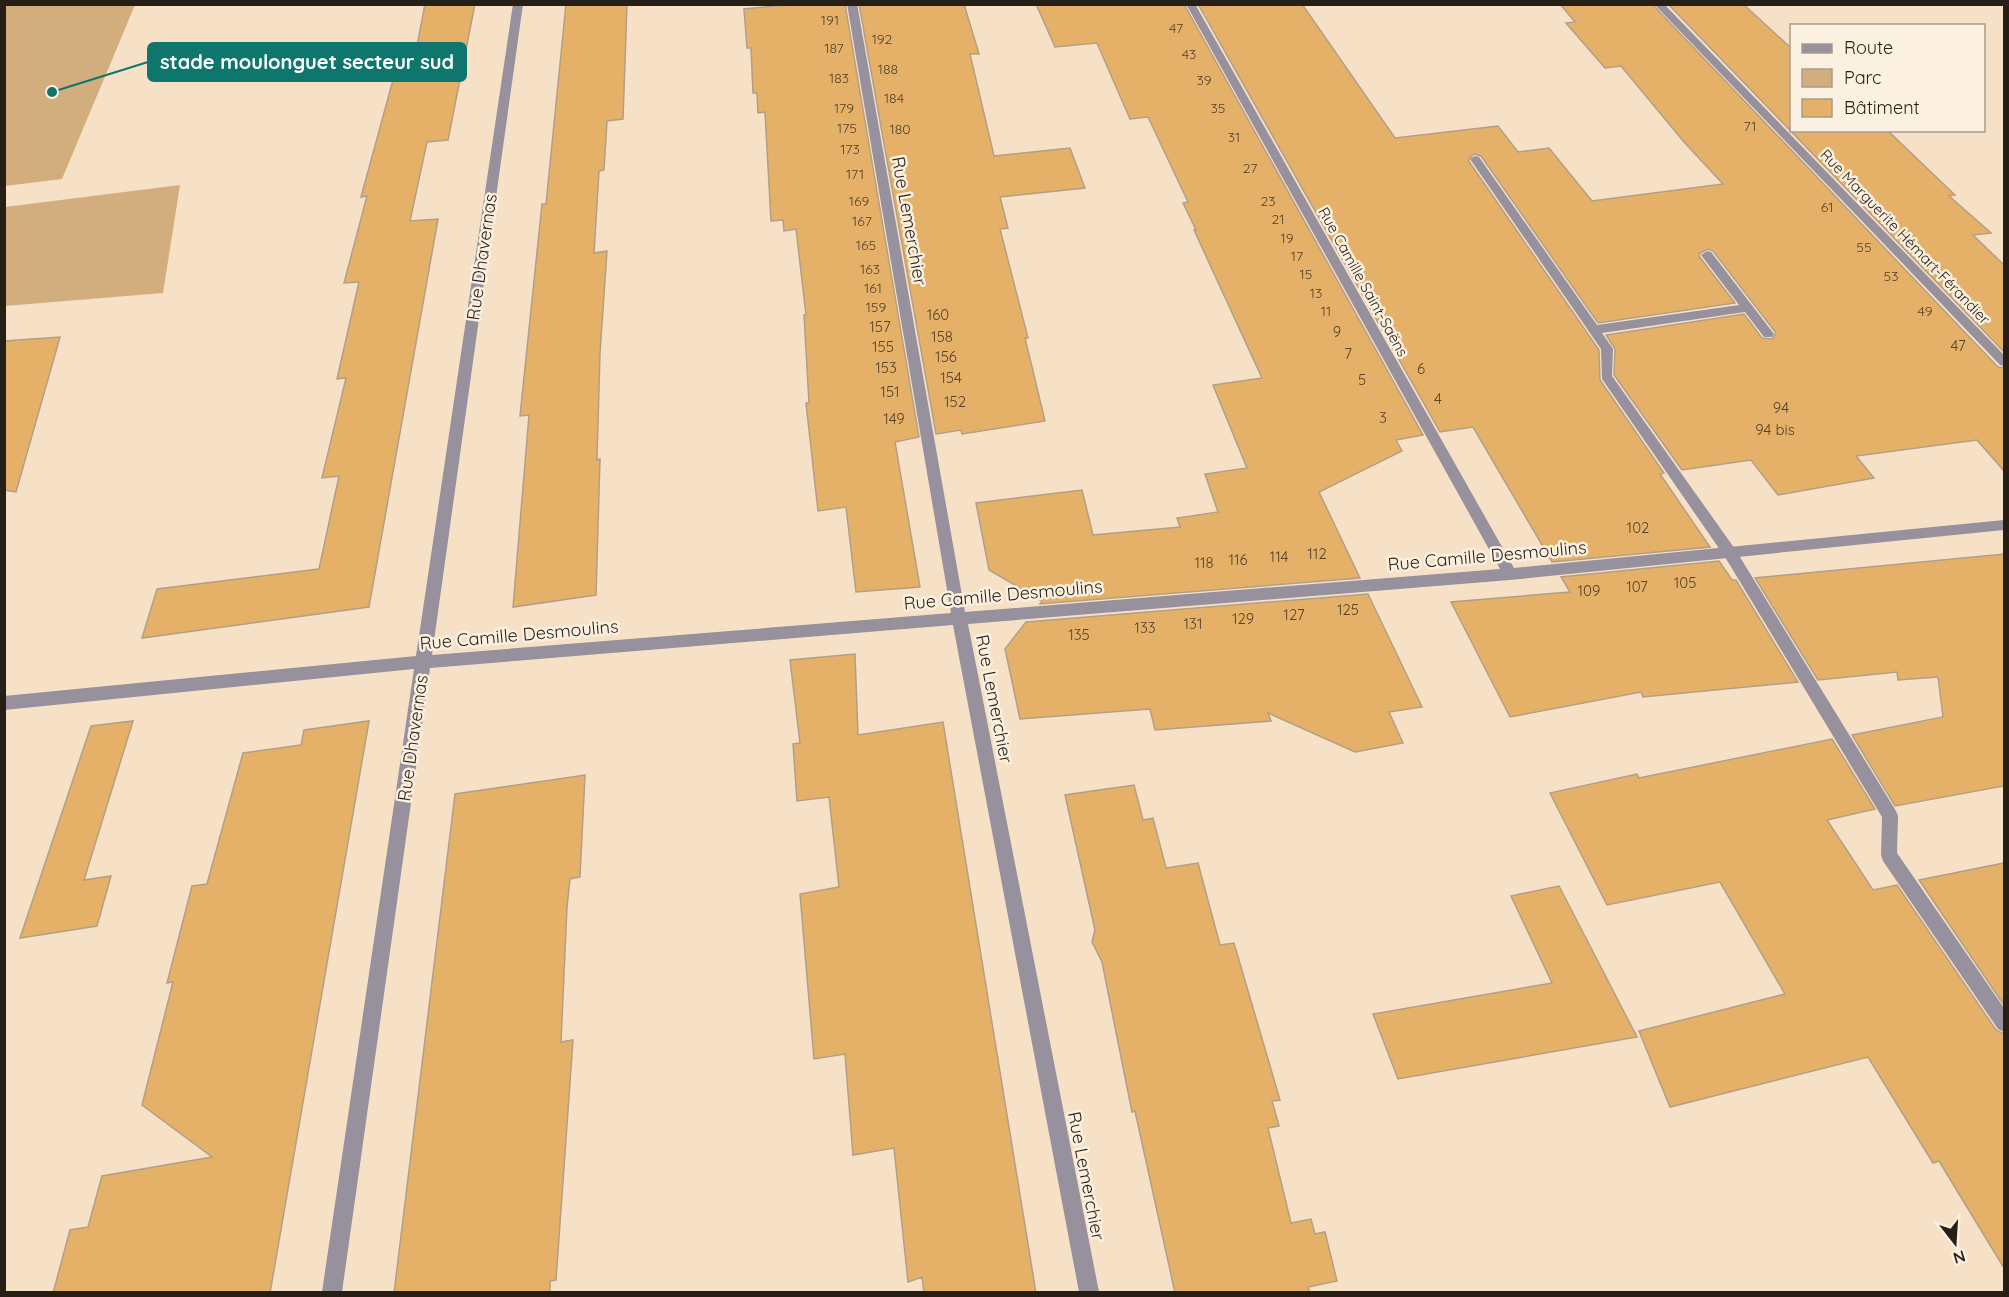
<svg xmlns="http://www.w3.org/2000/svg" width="2009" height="1297" font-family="Quicksand,sans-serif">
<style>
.green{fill:#d2ae7f}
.building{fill:#e5b169;stroke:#b29f86;stroke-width:1.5}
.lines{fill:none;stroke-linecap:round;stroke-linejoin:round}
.lane{fill:#97919d;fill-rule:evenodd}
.street{fill:#97919d;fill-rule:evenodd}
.labels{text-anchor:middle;stroke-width:5;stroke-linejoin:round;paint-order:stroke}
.far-number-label{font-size:14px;fill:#56442a}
.far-street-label{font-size:15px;fill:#261f15;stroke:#fcf0e0}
.number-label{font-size:15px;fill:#56442a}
.street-label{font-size:18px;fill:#261f15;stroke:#fcf0e0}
.leader{fill:none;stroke:#0f766e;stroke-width:2}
.callout-dot{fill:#0f766e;stroke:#fcf0e0;stroke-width:2}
.callout{fill:#0f766e;stroke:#0f766e;stroke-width:2}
.callout-label{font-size:20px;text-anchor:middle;font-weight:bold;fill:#fff}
</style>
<rect width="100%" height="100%" fill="#f6e1c7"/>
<g class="green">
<path d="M4 5H135L62 179 5 186Z"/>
<path d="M180 185 163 293 5 306V207Z"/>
</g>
<g class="building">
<path d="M425 4H475L448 140 427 142 410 221 438 219 369 607 142 638 157 589 319 569 339 476 322 478 346 378 337 379 359 282 344 283 367 196 361 197 402 47 417 46Z"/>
<path d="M566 4H627L623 119 607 121 604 170 599 171 594 253 607 251 600 353 597 460 600 459 596 595 513 607 529 415 520 416 542 204H546Z"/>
<path d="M793 4H845L919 437 895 442 920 587 856 592 846 507 818 511 806 403H809L804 315H806L796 229 784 231 783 220 771 221 765 112 758 113 757 93H753L751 48H747L744 9Z"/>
<path d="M859 4H964L979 54H970L994 156 1070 148 1085 188 1000 197 1008 228 1000 229 1028 338H1025L1045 421 962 434 961 430 936 434Z"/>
<path d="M1036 4H1184L1423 435 1396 440 1402 451 1319 492 1360 578 1040 604 1042 601 989 570 976 503 1082 490 1093 535 1180 527 1177 518 1218 512 1205 474 1247 468 1213 385 1262 378 1194 230H1196L1183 203 1188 202 1148 117 1130 119 1097 43 1055 47Z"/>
<path d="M1198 4H1302L1395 138 1498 126 1518 152 1549 148 1592 201 1723 184 1684 142 1621 66 1605 68 1566 23 1575 22 1560 4H1652L1998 367 2004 368V471L1977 440 1856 456 1874 478 1778 495 1751 460 1682 470 1614 375 1615 349 1606 335 1744 314 1762 338 1772 339 1776 333 1713 251 1708 249 1700 253 1699 256 1735 303 1598 323 1481 156 1474 154 1468 160 1599 350 1600 380 1664 473 1660 474 1710 547 1552 562 1473 427 1440 432Z"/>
<path d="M1668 4H1743L1791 48V130H1887L1955 195 1949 196 1991 233 1973 235 2004 265V352Z"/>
<path d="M60 337 16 492 4 490V341Z"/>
<path d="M2004 554V786L1895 806 1852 735 1943 717 1938 677 1898 680 1897 672 1818 680 1755 578Z"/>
<path d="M1719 561 1732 580H1736L1798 682 1643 697 1641 692 1510 717 1451 602 1570 592 1561 577Z"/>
<path d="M1368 594 1422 707 1389 712 1403 743 1355 752 1268 713 1271 721 1155 730 1150 709 1020 719 1005 649 1026 622Z"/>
<path d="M855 654 858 735 943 722 1036 1293H924L922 1277 908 1282 894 1148 853 1155 845 1054 814 1059 800 894 839 887 829 797 797 801 793 744 800 743 790 660Z"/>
<path d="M133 721 84 880 111 876 97 926 20 938 91 726Z"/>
<path d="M369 721 270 1293H53L70 1230 88 1227 102 1176 212 1157 142 1105 173 982 167 983 192 886 207 884 243 753 301 745 304 730Z"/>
<path d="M1832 739 1875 809 1827 820 1873 890 1897 885 1996 1030 2004 1034V1268L1939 1161 1933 1163 1868 1057 1670 1107 1639 1031 1785 994 1720 882 1607 905 1550 793 1637 774 1639 778Z"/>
<path d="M585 775 580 877 570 879 567 907 561 1042 573 1040 556 1280 550 1281V1293H394L455 794Z"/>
<path d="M1134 785 1143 820 1153 818 1166 868 1198 863 1220 945 1234 943 1280 1100 1272 1101 1279 1126 1268 1128 1291 1223 1311 1219 1315 1234 1325 1232 1337 1281 1308 1287 1310 1293H1175L1135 1111 1132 1112 1102 962 1092 942 1095 930 1065 795Z"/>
<path d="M2004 863V1005L1919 880Z"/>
<path d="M1559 886 1637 1037 1398 1079 1373 1014 1552 983 1511 896Z"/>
</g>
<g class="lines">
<path class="lane" d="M1475 156 1479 157 1597 325 1739 305 1701 255 1707 251 1711 252 1774 334 1772 337H1764L1745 312 1602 333 1613 349 1612 376 1735 549 1896 811 1898 816 1897 853 2004 1008V1032L1998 1029 1883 861 1881 855 1882 817 1725 557 1602 379 1601 349 1470 159Z"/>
<g class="street">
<path d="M513 4H523L432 655 951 613 847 4H857L965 612 1500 569 1186 4H1195L1514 568 2004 520V530L1510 580 968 624 1099 1292H1079L953 625 430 668 342 1292H322L414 669 4 710V696L416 656Z"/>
<path d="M1654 4H1664L2004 355V366L2000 365Z"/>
</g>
</g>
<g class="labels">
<g class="far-number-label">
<text x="830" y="25">191</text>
<text x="1176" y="33">47</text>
<text x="882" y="44">192</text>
<text x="834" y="53">187</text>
<text x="1189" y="59">43</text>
<text x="888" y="74">188</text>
<text x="839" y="83">183</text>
<text x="1204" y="85">39</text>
<text x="894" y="103">184</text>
<text x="844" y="113">179</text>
<text x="1218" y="113">35</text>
<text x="1750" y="131">71</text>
<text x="847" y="133">175</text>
<text x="900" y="134">180</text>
<text x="1234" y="142">31</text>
<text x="850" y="154">173</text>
<text x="1250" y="173">27</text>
<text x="855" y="179">171</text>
<text x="859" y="206">169</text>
<text x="1268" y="206">23</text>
<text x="1827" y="212">61</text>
<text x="1278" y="224">21</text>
<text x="862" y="226">167</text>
<text x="1287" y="243">19</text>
<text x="866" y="250">165</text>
<text x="1864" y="252">55</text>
<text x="1297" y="261">17</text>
<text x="870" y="274">163</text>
<text x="1306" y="279">15</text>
<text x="1891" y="281">53</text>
<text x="873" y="293">161</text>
<text x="1316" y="298">13</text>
<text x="876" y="312">159</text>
<text x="1326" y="316">11</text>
<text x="1925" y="316">49</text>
</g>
<g class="far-street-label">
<text transform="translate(1905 237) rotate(46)" y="5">Rue Marguerite Hémart-Férandier</text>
<text transform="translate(1363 282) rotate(61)" y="5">Rue Camille Saint-Saëns</text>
</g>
<g class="number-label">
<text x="938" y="320">160</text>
<text x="880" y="332">157</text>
<text x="1337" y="337">9</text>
<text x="942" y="342">158</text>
<text x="1958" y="351">47</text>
<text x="883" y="352">155</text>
<text x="1348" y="359">7</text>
<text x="946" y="362">156</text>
<text x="886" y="373">153</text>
<text x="1421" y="374">6</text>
<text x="951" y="383">154</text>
<text x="1362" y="385">5</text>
<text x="890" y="397">151</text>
<text x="1438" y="404">4</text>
<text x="955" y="407">152</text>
<text x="1781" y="413">94</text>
<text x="1383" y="423">3</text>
<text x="894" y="424">149</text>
<text x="1775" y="435">94 bis</text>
<text x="1638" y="533">102</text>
<text x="1317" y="559">112</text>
<text x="1279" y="562">114</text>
<text x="1238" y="565">116</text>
<text x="1204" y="568">118</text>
<text x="1685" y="588">105</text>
<text x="1637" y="592">107</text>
<text x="1589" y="596">109</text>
<text x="1348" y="615">125</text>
<text x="1294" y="620">127</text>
<text x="1243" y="624">129</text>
<text x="1193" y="629">131</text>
<text x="1145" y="633">133</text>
<text x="1079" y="640">135</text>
</g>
<g class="street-label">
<text transform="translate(909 221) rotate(80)" y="6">Rue Lemerchier</text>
<text transform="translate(482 257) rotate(-82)" y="6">Rue Dhavernas</text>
<text transform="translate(1487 556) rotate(-5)" y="6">Rue Camille Desmoulins</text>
<text transform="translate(1003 595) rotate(-5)" y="6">Rue Camille Desmoulins</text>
<text transform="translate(519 635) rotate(-5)" y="6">Rue Camille Desmoulins</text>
<text transform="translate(994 699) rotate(79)" y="6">Rue Lemerchier</text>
<text transform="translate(413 738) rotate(-82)" y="6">Rue Dhavernas</text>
<text transform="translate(1086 1176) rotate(79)" y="6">Rue Lemerchier</text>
</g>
</g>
<path class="leader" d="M52 92L148 62"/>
<circle class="callout-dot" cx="52" cy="92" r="6"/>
<rect class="callout" x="148" y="43" width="318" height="38" rx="6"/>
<g class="callout-label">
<text x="307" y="69">stade moulonguet secteur sud</text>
</g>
<rect width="2009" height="1297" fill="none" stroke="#261f15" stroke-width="12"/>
<rect x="1790" y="24" width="195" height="108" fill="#fcf0e0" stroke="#a69c8f" stroke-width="1.5"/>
<rect x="1802" y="44" width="30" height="9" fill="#97919d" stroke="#a69c8f" stroke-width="1.5"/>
<text x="1844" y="54" font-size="18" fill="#261f15">Route</text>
<rect x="1802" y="69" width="30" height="18" fill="#d2ae7f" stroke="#a69c8f" stroke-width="1.5"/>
<text x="1844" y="84" font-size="18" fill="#261f15">Parc</text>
<rect x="1802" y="99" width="30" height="18" fill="#e5b169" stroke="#a69c8f" stroke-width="1.5"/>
<text x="1844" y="114" font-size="18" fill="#261f15">Bâtiment</text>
<g transform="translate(1955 1243) rotate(163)" stroke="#fcf0e0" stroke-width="4.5" paint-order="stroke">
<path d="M0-4.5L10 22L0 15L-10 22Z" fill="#261f15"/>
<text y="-9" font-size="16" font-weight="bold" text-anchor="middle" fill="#261f15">N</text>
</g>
</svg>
